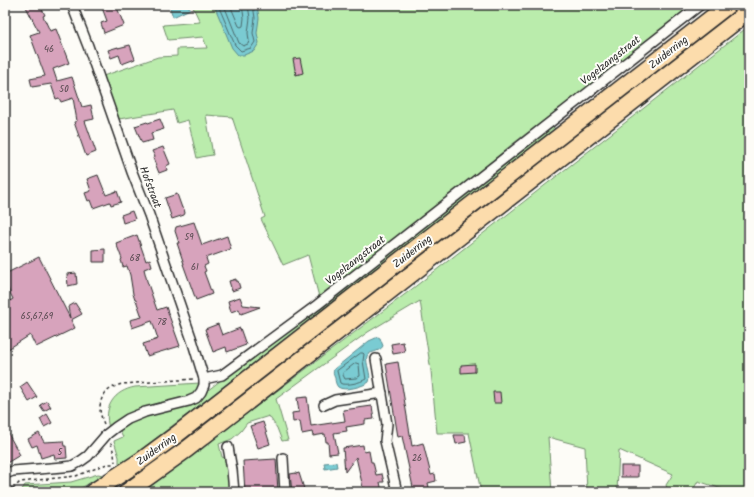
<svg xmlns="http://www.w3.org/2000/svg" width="754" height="497" font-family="Kalam,sans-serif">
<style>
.green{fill:#baecac;stroke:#728c6c}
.water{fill:#7acbd2;stroke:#5a8b8f}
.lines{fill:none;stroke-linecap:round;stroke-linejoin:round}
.shore{stroke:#4b6b6e;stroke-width:1}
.building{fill:#d7a3bc;stroke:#2b2b2b}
.street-casing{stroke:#2b2b2b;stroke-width:12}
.highway-casing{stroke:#2b2b2b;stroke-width:19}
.path{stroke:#2b2b2b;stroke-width:1.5;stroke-dasharray:3 3;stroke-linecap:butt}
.street{stroke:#fdfcf7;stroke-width:9}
.highway{stroke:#fcdcac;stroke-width:16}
.labels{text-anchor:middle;stroke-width:4;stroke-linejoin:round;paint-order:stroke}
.number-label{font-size:9px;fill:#56494f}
.street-label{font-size:11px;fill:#2b2b2b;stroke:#fdfcf7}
</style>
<rect width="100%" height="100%" fill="#fdfcf7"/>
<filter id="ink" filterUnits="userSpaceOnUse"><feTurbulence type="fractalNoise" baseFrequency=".025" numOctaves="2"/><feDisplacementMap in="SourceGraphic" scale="8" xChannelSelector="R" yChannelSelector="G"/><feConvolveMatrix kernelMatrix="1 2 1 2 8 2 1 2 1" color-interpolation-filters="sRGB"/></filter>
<g filter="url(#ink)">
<g class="green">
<path d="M192 5H695L510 146 462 186 319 297 308 255 283 265 261 219 265 217 232 117 206 115 213 155 206 156 197 158 188 120 177 123 173 110 119 119 103 76 158 57 177 56V49L207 48 203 37 168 40 163 25 200 22Z"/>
<path d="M749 26V327H748L749 337V492H731L698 481 692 492H668L666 485 673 474 619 450 617 492H587L585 447 548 437 552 492H481L469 433H437L431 371 420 301 368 332 276 399 288 440 282 441 277 428 269 416 247 423 241 431 232 439 219 444 222 457 226 459 231 492H143L412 289Z"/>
<path d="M552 125 555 129 196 408 119 466V457L114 441 123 437 119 428 132 421 204 396 207 391 225 377Z"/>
<path d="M200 383V386L195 395 109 428C103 407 114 391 135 387Z"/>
<path d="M98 474 103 475V476L95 480 74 492H22L21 491 25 485 71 482Z"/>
</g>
<g class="water">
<path d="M169 5H188L190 9 173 17Z"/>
<path d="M214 5H257L259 18 257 33 259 43 254 51 244 55H238L232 48Z"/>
<path d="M378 337 380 338 383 346C379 353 369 351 367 356 365 364 372 374 369 382 364 386 344 392 338 387 336 385 335 381 335 378 333 374 333 373 334 369L369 341Z"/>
<path d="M336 462 337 467 325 469 324 463Z"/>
</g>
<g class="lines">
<g class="shore">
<path d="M218 5 235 45 241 51 251 48 255 42 253 33 255 18 253 5"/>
<path d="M224 5 239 43 243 46 248 44 249 41 248 33 250 18 248 5"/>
<path d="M230 5 239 26 241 27 243 26 244 18 242 5"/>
<path d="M361 353H363L364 354 363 361 366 379C359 383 349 385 342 384L340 383 337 371Z"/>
<path d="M356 363 359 364 360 376 356 378 345 379 343 375V373Z"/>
</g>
</g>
<g class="building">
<path d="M25 5H40L45 15 43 16 50 31 56 29 69 63 53 69 57 81 72 77 82 107 91 105 94 119 85 121 96 152 86 156 74 122 77 121 73 98 61 102 59 98 56 99 51 84 32 87 30 79 45 76 30 35 39 32Z"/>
<path d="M101 5H116L124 25 104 33 101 23 107 21Z"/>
<path d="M130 45 135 59 122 64 119 55 111 58 108 50 118 47V48Z"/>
<path d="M300 58 303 73 296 75 293 59Z"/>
<path d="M160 119 164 129 151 133 153 140 142 143 135 126 147 122 148 123Z"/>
<path d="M163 147 170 164 166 166 167 170 159 173 153 158 155 157 152 151Z"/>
<path d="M98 175 106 195 117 191 121 202 111 205 110 202 93 208 90 200 88 201 85 193 91 191 87 179Z"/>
<path d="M177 194 182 208 184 209 185 213 184 215 172 219 165 198Z"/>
<path d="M132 211 135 219 123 223 121 215Z"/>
<path d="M194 222 202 245 227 236 231 249 206 258 208 264 204 266 206 271 204 272 212 294 196 300 183 264H184L177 243H179L175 231 176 227Z"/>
<path d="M137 235 146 261 150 259 152 266 144 269 147 281 157 310 166 307 180 346 147 356 143 344 158 339 152 321 132 328 130 320 142 317 136 300H135L133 294 130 275 127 266 123 267 121 260 122 259 116 243Z"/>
<path d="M105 249V262H93V250Z"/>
<path d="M39 257 70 318 68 307 75 303 82 314 71 320 75 328 36 347 30 335 5 351V304L13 299 5 283V274Z"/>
<path d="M76 273 77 284 68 286 67 274Z"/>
<path d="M236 279V281H238L240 288 232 291 229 281Z"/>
<path d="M240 297 243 305 260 307 241 314 239 309 231 312 228 301Z"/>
<path d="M218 324 222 335 240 328 246 345 227 352 226 347 213 352 205 329Z"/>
<path d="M403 342 405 352 393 354 391 344Z"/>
<path d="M398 362 412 446 423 443 431 475 435 474 436 481 428 483 430 492H414L402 436 398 437 386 364Z"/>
<path d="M475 364V372L461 373V365Z"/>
<path d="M27 382 37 397 29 402 20 387Z"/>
<path d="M493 392H500L501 403H494Z"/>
<path d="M307 397 311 426 345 421 343 410 372 406 374 419 365 420V424L346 427 347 431 334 433 338 453 329 454 328 442H326L325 434 313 436 312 432 302 434 300 421 293 422 292 413 299 412 297 398Z"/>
<path d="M47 401 51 407 44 411 40 405Z"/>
<path d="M47 414 52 423 44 427 40 419Z"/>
<path d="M263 422 270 444 258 448 250 426Z"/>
<path d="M5 428 20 455 5 464Z"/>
<path d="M39 433 44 442 63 441 64 446H66L67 458 55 459 54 454 41 458 37 445 32 447 28 439Z"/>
<path d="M454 435H465L466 442 456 444Z"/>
<path d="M363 445 364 452 369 451 371 462H373L376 475 382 474 384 482H380L382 492H364L356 457 345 472 343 448Z"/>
<path d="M276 459 278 492H245L243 461Z"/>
<rect x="621" y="466" width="17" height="11"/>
<path d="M296 473V474L299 473 305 492H292L290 474Z"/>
</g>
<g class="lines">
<defs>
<g id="street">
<path d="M376 359 387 424 385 441 397 492"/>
<path d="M204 379 222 375 317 305 700 5"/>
<path d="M324 405 335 400 382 393"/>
<path d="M228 447 232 470 234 492"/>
<path d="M283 458 285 492"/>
<path d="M5 474 13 471 63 467 72 466 81 461 88 456 107 434 116 427 128 419 145 412 189 401 196 398 201 392 204 385V379L193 343 149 215 132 172 88 46 72 5"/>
</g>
<g id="highway">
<path d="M93 492 142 460 176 435 728 5"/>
<path d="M127 492 187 449 749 11"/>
</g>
</defs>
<use href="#street" class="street-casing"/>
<use href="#highway" class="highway-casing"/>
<g class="path">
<path d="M104 424C102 419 100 414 100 408 100 394 110 387 122 384L194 379"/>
<path d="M111 443 114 454 115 462"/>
<path d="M6 484 18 492"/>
<path d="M13 489 20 482 76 476 107 464H113"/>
</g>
<use href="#street" class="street"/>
<use href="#highway" class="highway"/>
</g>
</g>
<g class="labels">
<g class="number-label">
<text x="49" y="52">46</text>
<text x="64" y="92">50</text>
<text x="189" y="240">59</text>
<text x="135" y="261">68</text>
<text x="195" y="270">61</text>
<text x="37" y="319">65,67,69</text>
<text x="162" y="325">78</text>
<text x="60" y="455">5</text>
<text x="417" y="461">26</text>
</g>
<g class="street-label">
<text transform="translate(668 52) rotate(-38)" y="4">Zuiderring</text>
<text transform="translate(610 60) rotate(-38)" y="4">Vogelzangstraat</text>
<text transform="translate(151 187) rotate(69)" y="4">Hofstraat</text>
<text transform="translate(412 251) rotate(-38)" y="4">Zuiderring</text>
<text transform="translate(355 260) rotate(-38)" y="4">Vogelzangstraat</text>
<text transform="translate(156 449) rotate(-36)" y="4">Zuiderring</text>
</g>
</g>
<rect width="754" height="497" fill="none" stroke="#fdfcf7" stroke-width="20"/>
<rect x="10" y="10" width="734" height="477" fill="none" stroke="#2b2b2b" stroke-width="1.5" filter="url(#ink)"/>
</svg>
